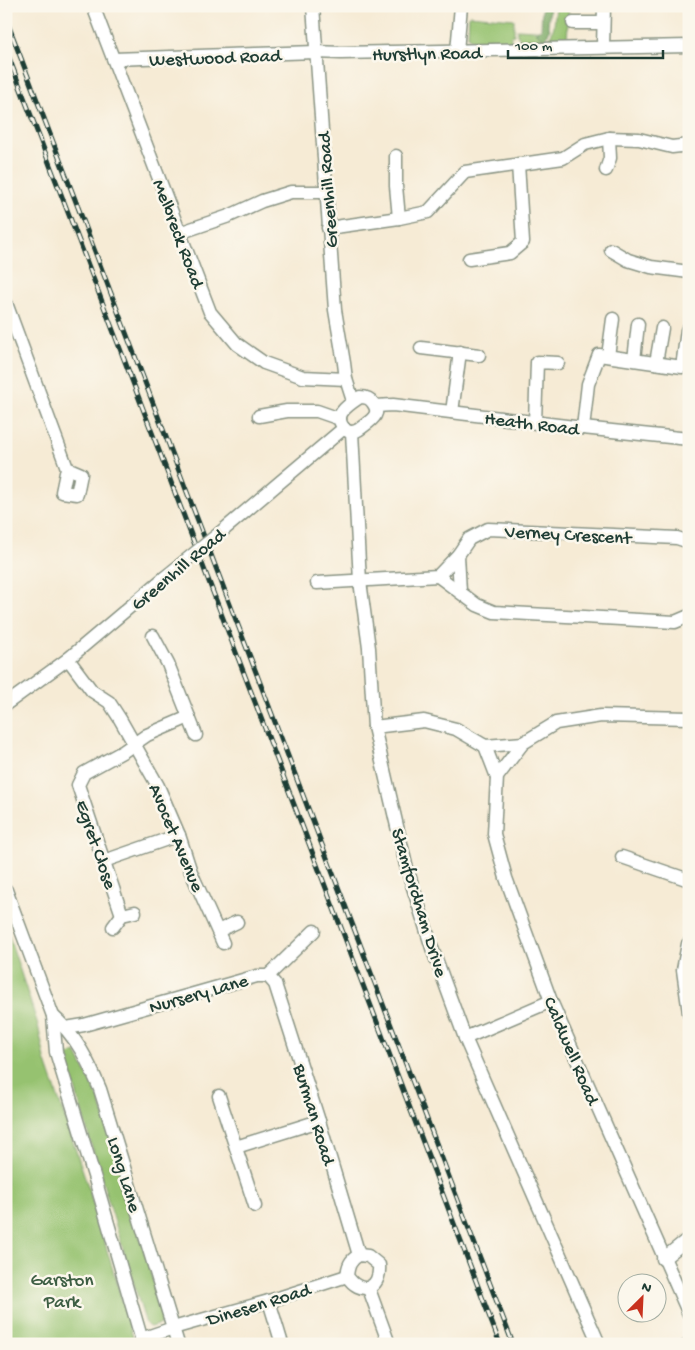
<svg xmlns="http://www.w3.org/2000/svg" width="695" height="1350" font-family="'Gochi Hand',sans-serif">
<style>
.green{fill:#96c270;stroke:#5a8052}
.forest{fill:#78a862;stroke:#4c724b}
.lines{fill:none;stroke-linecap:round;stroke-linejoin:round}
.minor-casing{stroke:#8a9484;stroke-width:15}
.minor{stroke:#fff;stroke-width:12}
.rail-casing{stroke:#1f3d34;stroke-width:5}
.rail{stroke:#fbf7ec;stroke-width:3;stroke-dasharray:9;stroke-linecap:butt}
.minor-bridge-casing{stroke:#8a9484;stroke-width:15;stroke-linecap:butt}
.minor-bridge{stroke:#fff;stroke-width:12}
.labels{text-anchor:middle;stroke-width:5;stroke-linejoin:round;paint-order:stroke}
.street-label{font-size:19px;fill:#1f3d34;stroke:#fbf7ec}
.park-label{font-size:19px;fill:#3d5e43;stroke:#fbf7ec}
</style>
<rect width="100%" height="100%" fill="#fbf7ec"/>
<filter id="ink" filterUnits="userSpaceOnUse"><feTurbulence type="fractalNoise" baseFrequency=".02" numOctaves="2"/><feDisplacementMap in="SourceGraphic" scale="10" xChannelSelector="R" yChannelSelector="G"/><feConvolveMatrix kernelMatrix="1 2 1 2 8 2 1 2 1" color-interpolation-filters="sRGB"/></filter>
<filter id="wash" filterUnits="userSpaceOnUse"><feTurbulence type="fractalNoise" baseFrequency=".0096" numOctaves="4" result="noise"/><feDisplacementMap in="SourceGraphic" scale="20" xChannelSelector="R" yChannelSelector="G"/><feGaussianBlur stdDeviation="1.12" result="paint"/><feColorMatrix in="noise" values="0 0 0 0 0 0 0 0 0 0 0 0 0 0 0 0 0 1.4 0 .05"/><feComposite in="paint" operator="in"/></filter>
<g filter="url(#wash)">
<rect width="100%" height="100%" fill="#f6ebd5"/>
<g class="green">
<path d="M556 6H569L567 41H549L554 26Z"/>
<path d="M469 15 514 19V35L511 36V42L474 43 468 36Z"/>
<path d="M517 29 534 30 545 41 520 42 519 36 517 35Z"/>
<path d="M6 927 38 1025 45 1059 88 1186 135 1344H6Z"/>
<path d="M76 1052 99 1099 165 1321 164 1323 150 1327 148 1326 146 1324 91 1144 66 1056Z"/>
</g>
<path class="forest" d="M542 6H550L548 26 550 29 545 41 534 30H541Z"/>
</g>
<g filter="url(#ink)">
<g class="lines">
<defs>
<g id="minor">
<path d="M93 6 210 312 237 344 264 363 303 377 346 379"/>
<path d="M313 6 335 310 344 363 346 379 353 401"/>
<path d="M573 23H603"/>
<path d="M603 47 604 6"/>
<path d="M457 51 461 6"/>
<path d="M114 59 316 52 341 53 689 46"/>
<path d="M396 156V186L399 218"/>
<path d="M606 170 610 158 609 138"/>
<path d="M328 228 399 218 428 212 465 172 563 158 585 144 609 138 639 139 672 147 689 145"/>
<path d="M179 233 229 216 262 201 291 192H325"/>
<path d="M611 250 628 260 651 267 689 272"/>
<path d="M469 259 510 253 523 242 518 164"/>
<path d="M6 303 67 468 62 492 77 494 81 474 67 468"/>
<path d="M421 348 479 355"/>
<path d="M608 356 613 319"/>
<path d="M634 360 638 324"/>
<path d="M656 363 662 328"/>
<path d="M360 397C366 397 370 398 373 403 381 413 373 419 365 425 362 427 359 430 356 431 345 436 336 421 342 412 346 406 354 401 360 397Z"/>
<path d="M376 406 393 405 583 428 689 439"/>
<path d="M452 412 460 352"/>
<path d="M259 416 287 411H317L340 419"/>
<path d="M535 423 537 362 558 363"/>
<path d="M583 428 588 384 599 355 682 367 687 330"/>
<path d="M352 432 360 581 369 648 374 727 406 865 432 948 465 1038 599 1344"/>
<path d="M221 532 344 428"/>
<path d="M458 555 460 592"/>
<path d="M438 576 477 605 494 612 675 622 689 616"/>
<path d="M317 583 438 576 458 555 469 539 488 529 677 538 689 542"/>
<path d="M153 636 168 664 196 735"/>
<path d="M68 659 92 691 109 702 120 719 158 786 179 835 191 872 223 943"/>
<path d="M6 704 68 659 164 578"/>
<path d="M374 727 424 721 456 729 485 746 523 743 556 723 601 716 689 718"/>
<path d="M523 743 497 777 494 834 506 878 551 1001 689 1314"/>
<path d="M485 746 497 777"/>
<path d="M622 857 689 880"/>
<path d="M104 861 179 835"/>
<path d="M6 890 53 1016 56 1052 95 1179 143 1344"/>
<path d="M122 915 78 785 84 773 124 751 147 735 189 717"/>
<path d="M113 927 122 915 135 912"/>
<path d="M218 931 237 922"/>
<path d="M688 944 683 970 689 1013"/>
<path d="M268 976 275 984 319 1121 359 1255"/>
<path d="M53 1016C77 1037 88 1061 100 1089L178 1344"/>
<path d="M66 1028 84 1025 257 976H268L314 931"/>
<path d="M465 1038 551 1001"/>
<path d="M219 1096 255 1206"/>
<path d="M236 1147 319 1121"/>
<path d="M359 1255 368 1256 379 1265C381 1290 360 1296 347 1276 348 1266 350 1260 359 1255Z"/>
<path d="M663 1259 689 1238"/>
<path d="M369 1289 389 1344"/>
<path d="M269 1301 282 1344"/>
<path d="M141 1339 173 1328 269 1301 347 1276"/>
<path d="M688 1344 689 1343"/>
</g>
</defs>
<use href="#minor" class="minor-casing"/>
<use href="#minor" class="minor"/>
<defs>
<g id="rail">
<path d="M6 19 513 1344"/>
<path d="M6 50 500 1344"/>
</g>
</defs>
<use href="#rail" class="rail-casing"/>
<use href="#rail" class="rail"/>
<defs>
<path id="minor-bridge" d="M164 578 221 532"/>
</defs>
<use href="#minor-bridge" class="minor-bridge-casing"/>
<use href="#minor-bridge" class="minor-bridge"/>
</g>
</g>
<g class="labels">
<g class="street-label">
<text transform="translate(427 52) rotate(-1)" y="7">Hurstlyn Road</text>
<text transform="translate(215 56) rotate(-2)" y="7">Westwood Road</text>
<text transform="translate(326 190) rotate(-94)" y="7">Greenhill Road</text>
<text transform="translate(180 233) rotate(69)" y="7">Melbreck Road</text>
<text transform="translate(532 422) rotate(7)" y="7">Heath Road</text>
<text transform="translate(568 533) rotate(3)" y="7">Verney Crescent</text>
<text transform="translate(177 568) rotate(-40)" y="7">Greenhill Road</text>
<text transform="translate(178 837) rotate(67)" y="7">Avocet Avenue</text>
<text transform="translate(98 844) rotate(71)" y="7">Egret Close</text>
<text transform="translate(421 902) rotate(73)" y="7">Stamfordham Drive</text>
<text transform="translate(198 992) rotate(-16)" y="7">Nursery Lane</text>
<text transform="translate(573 1050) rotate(67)" y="7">Caldwell Road</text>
<text transform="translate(316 1114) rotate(73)" y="7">Burman Road</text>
<text transform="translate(126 1174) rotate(73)" y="7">Long Lane</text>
<text transform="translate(258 1303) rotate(-17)" y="7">Dinesen Road</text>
</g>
<g class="park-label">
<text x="62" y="1285">Garston<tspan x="62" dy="22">Park</tspan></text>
</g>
</g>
<rect width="695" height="1350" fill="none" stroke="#fbf7ec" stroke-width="25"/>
<g transform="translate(642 1298) rotate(24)"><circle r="24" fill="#fbf7ec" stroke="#a3ada2"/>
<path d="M0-4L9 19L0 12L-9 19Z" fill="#c8321e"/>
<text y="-8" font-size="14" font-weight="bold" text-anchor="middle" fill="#1f3d34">N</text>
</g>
<path d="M508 50v8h155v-8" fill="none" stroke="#1f3d34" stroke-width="2.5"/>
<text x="515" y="50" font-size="15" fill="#1f3d34" stroke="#fbf7ec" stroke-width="4" paint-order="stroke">100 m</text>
</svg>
